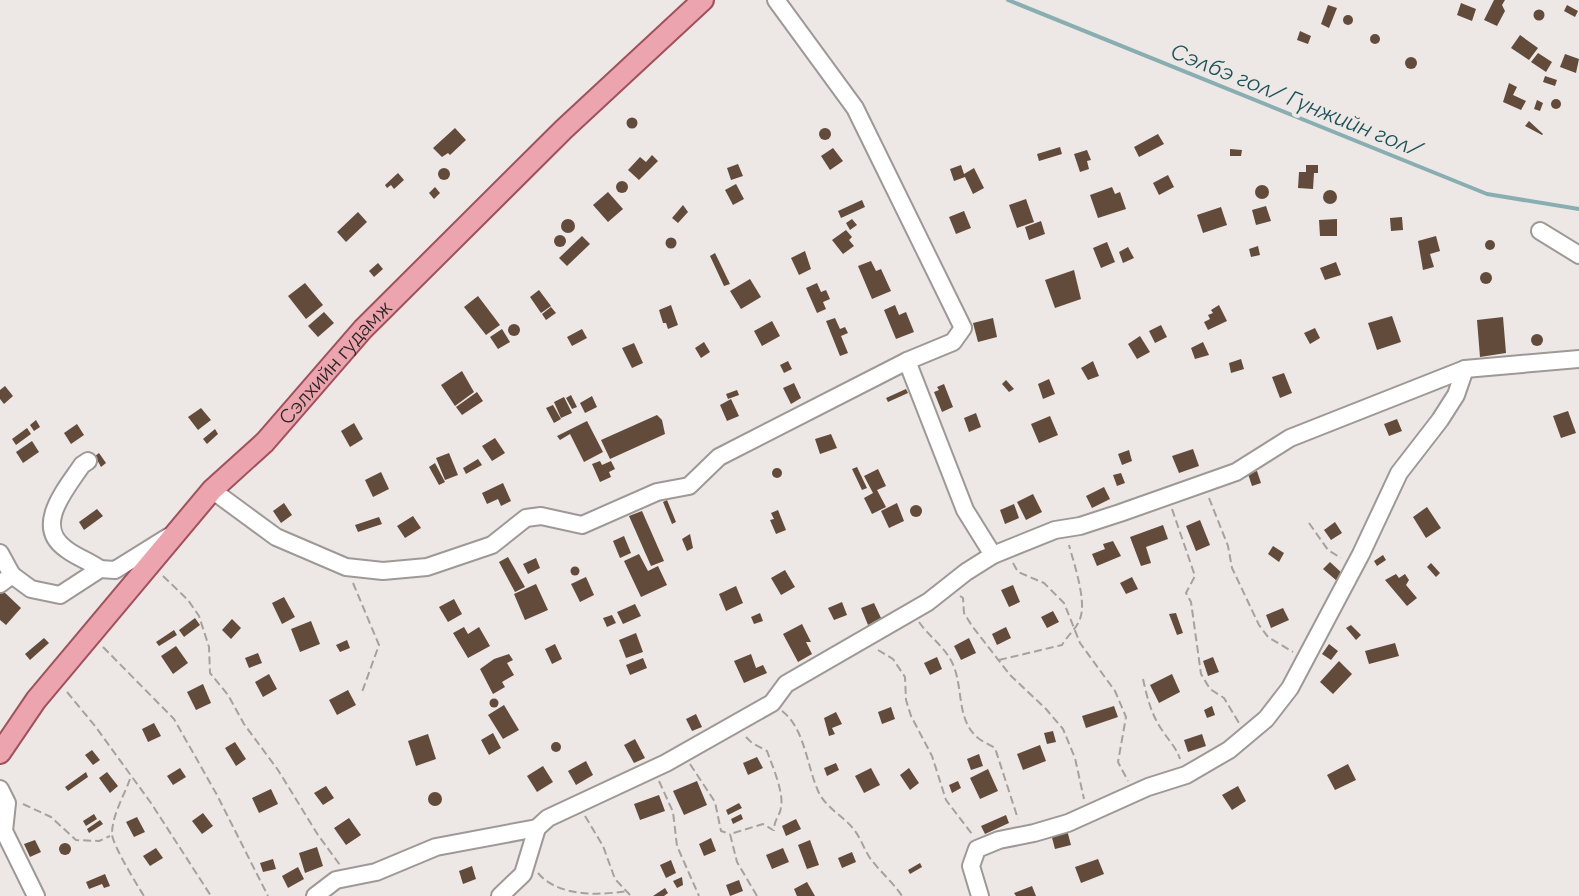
<svg xmlns="http://www.w3.org/2000/svg" width="1579" height="896" font-family="Raleway,sans-serif">
<style>
.lines{fill:none;stroke-linecap:round;stroke-linejoin:round}
.stream{stroke:#89aeb2;stroke-width:4}
.building{fill:#624b3b}
.minor-casing{stroke:#9e9996;stroke-width:20}
.major-casing{stroke:#9f515c;stroke-width:24}
.path{stroke:#a5a19f;stroke-width:2;stroke-dasharray:8 4;stroke-linecap:butt}
.minor{stroke:#fff;stroke-width:16}
.major{stroke:#eca4af;stroke-width:20}
.labels{text-anchor:middle;stroke-width:8;stroke-linejoin:round;paint-order:stroke}
.street-label{font-size:20px;fill:#282625;stroke:#ede8e5}
.water-label{font-size:22px;font-style:italic;fill:#1b5158;stroke:#ede8e5}
</style>
<rect width="100%" height="100%" fill="#ede8e5"/>
<g class="lines">
<path class="stream" d="M1008 0 1487 194 1579 209"/>
</g>
<g class="building">
<path d="M1494 0H1505L1502 5 1505 11 1497 26 1484 20Z"/>
<path d="M1461 3 1476 9 1472 21 1457 15Z"/>
<path d="M1328 5 1337 8 1329 28 1321 24Z"/>
<path d="M1567 5 1578 11 1575 17 1564 11Z"/>
<circle cx="1539" cy="15" r="5.5"/>
<circle cx="1348" cy="20" r="5"/>
<path d="M1300 31 1311 36 1308 44 1297 40Z"/>
<circle cx="1375" cy="39" r="5"/>
<path d="M1520 35 1538 48 1529 60 1511 48Z"/>
<path d="M1538 53 1552 62 1546 72 1531 62Z"/>
<path d="M1565 54 1579 59 1576 73 1560 67Z"/>
<circle cx="1411" cy="63" r="6"/>
<path d="M1545 76 1557 80 1555 86 1543 82Z"/>
<path d="M1509 83 1517 87 1513 95 1526 101 1521 110 1503 102Z"/>
<circle cx="1556" cy="104" r="5"/>
<path d="M1537 100 1543 103 1540 111 1534 109Z"/>
<circle cx="632" cy="123" r="5.5"/>
<path d="M1529 121 1543 134 1542 135 1525 126Z"/>
<path d="M455 128 466 140 450 155 448 153 442 157 433 148Z"/>
<circle cx="825" cy="134" r="6"/>
<path d="M1158 134 1164 144 1139 157 1134 147Z"/>
<path d="M1060 147 1062 154 1039 161 1037 154Z"/>
<path d="M833 148 843 161 830 170 821 156Z"/>
<path d="M1230 149 1242 150 1241 156H1230Z"/>
<path d="M1087 150 1091 160 1087 161 1089 169 1080 172 1074 154Z"/>
<path d="M652 155 658 161 639 180 628 170 640 157 646 162Z"/>
<path d="M738 164 743 176 731 180 727 168Z"/>
<path d="M961 165 964 174 974 168 984 188 973 194 965 177 954 181 950 169Z"/>
<path d="M1306 165H1318V173H1314L1313 189 1298 188 1299 172H1306Z"/>
<circle cx="444" cy="174" r="6"/>
<path d="M398 173 404 180 394 189 391 185 387 188 385 185Z"/>
<path d="M1168 175 1174 187 1159 195 1153 183Z"/>
<circle cx="622" cy="187" r="6"/>
<path d="M736 184 744 199 733 205 725 190Z"/>
<circle cx="1262" cy="192" r="7"/>
<path d="M435 187 440 193 434 199 429 193Z"/>
<path d="M1112 187 1115 194 1120 192 1126 209 1098 218 1090 195Z"/>
<circle cx="1330" cy="197" r="7"/>
<path d="M608 192 623 209 608 222 593 205Z"/>
<path d="M1026 199 1034 222 1017 228 1009 205Z"/>
<path d="M862 200 865 207 841 218 838 211Z"/>
<path d="M683 205 688 212 678 223 672 218Z"/>
<path d="M1266 206 1271 221 1256 225 1252 210Z"/>
<path d="M1221 207 1227 225 1203 233 1197 215Z"/>
<path d="M964 211 971 228 956 234 949 217Z"/>
<path d="M358 212 367 222 346 242 337 232Z"/>
<path d="M1402 217 1403 230 1391 231 1390 218Z"/>
<circle cx="568" cy="226" r="7"/>
<path d="M852 219 857 225 850 230 846 223Z"/>
<path d="M1337 219V236H1320L1319 220Z"/>
<path d="M1041 221 1045 234 1029 240 1025 227Z"/>
<path d="M846 230 852 237 849 240 854 246 843 254 832 240Z"/>
<circle cx="560" cy="241" r="6"/>
<path d="M582 236 590 244 567 266 559 258Z"/>
<path d="M1436 236 1440 251 1430 254 1434 267 1423 270 1418 241Z"/>
<circle cx="671" cy="243" r="5.5"/>
<circle cx="1490" cy="245" r="5"/>
<path d="M1107 242 1115 262 1101 268 1093 248Z"/>
<path d="M1258 246 1260 255 1251 257 1249 249Z"/>
<path d="M1128 247 1134 258 1123 263 1119 252Z"/>
<path d="M805 251 811 269 799 275 791 258Z"/>
<path d="M715 253 730 284 724 286 710 256Z"/>
<path d="M871 261 876 271 881 269 891 291 872 299 858 266Z"/>
<path d="M1336 262 1341 275 1325 280 1320 268Z"/>
<path d="M378 263 383 269 374 277 369 271Z"/>
<path d="M1074 270 1081 299 1055 308 1045 280Z"/>
<circle cx="1486" cy="278" r="6"/>
<path d="M750 279 761 297 741 309 730 291Z"/>
<path d="M305 283 323 305 306 319 288 296Z"/>
<path d="M817 283 821 292 826 290 830 299 823 302 826 309 817 313 806 288Z"/>
<path d="M539 290 551 306 541 313 530 297Z"/>
<path d="M478 296 500 325 486 335 464 307Z"/>
<path d="M671 305 678 325 668 329 666 323H663L659 310Z"/>
<path d="M895 305 899 315 906 312 914 332 896 339 884 310Z"/>
<path d="M1219 305 1227 321 1208 330 1204 322 1210 319 1208 315 1213 313 1211 310Z"/>
<path d="M551 307 556 313 546 320 542 314Z"/>
<path d="M324 312 334 323 318 337 308 326Z"/>
<path d="M1392 316 1401 342 1377 350 1368 323Z"/>
<path d="M1503 317 1506 353 1480 357 1477 320Z"/>
<path d="M835 318 840 329 845 327 848 333 841 336 848 353 840 356 826 321Z"/>
<path d="M993 318 997 337 978 342 973 323Z"/>
<path d="M772 321 780 336 762 346 754 331Z"/>
<circle cx="514" cy="330" r="6"/>
<path d="M1161 325 1167 337 1155 343 1149 331Z"/>
<path d="M1315 328 1320 338 1310 344 1304 333Z"/>
<path d="M502 329 510 342 498 349 490 337Z"/>
<path d="M582 329 587 338 572 346 567 337Z"/>
<circle cx="1537" cy="340" r="6"/>
<path d="M1140 336 1150 352 1137 359 1128 344Z"/>
<path d="M704 342 710 352 701 358 695 348Z"/>
<path d="M1203 342 1209 355 1195 359 1191 348Z"/>
<path d="M634 343 643 363 632 368 622 348Z"/>
<path d="M1241 359 1244 369 1231 373 1229 363Z"/>
<path d="M788 361 792 369 784 373 780 365Z"/>
<path d="M1093 361 1099 376 1088 380 1081 368Z"/>
<path d="M462 371 474 392 455 406 441 385Z"/>
<path d="M1284 373 1292 393 1280 398 1272 377Z"/>
<path d="M1049 379 1055 394 1043 399 1038 384Z"/>
<path d="M1006 380 1014 389 1009 392 1002 384Z"/>
<path d="M794 383 801 398 791 404 783 388Z"/>
<path d="M944 384 953 407 942 412 934 392 939 390 937 387Z"/>
<path d="M5 386 13 396 4 404 0 399V390Z"/>
<path d="M906 389 908 393 888 402 886 398Z"/>
<path d="M737 390 739 395 728 399 726 394Z"/>
<path d="M477 392 483 401 462 415 456 407Z"/>
<path d="M571 395 577 407 572 409 566 398Z"/>
<path d="M592 396 597 407 585 413 580 403Z"/>
<path d="M564 397 572 413 561 418 554 402Z"/>
<path d="M731 399 739 416 727 421 720 405Z"/>
<path d="M553 405 561 419 554 423 546 408Z"/>
<path d="M201 408 211 420 198 430 188 417Z"/>
<path d="M1568 411 1576 433 1561 438 1553 416Z"/>
<path d="M976 413 981 427 969 432 964 418Z"/>
<path d="M657 415 662 420 665 434 610 459 601 440Z"/>
<path d="M1050 416 1058 435 1039 443 1031 424Z"/>
<path d="M1397 419 1402 431 1389 436 1384 424Z"/>
<path d="M36 420 40 427 34 431 30 425Z"/>
<path d="M587 421 603 452 584 462 570 434 560 440 557 436Z"/>
<path d="M354 423 363 439 350 447 341 431Z"/>
<path d="M77 424 84 435 71 444 64 433Z"/>
<path d="M27 428 31 434 16 445 12 439Z"/>
<path d="M215 429 218 434 207 444 203 439Z"/>
<path d="M831 434 837 448 820 454 815 439Z"/>
<path d="M495 438 505 453 492 461 482 446Z"/>
<path d="M32 441 39 452 23 463 16 452Z"/>
<path d="M1193 449 1199 466 1179 473 1172 456Z"/>
<path d="M1129 450 1132 461 1122 465 1118 454Z"/>
<path d="M99 453 106 463 101 467 95 456Z"/>
<path d="M449 453 458 475 445 480 436 458Z"/>
<path d="M478 459 482 465 466 474 463 468Z"/>
<path d="M600 461 602 465 611 461 615 469 609 472 611 477 600 482 592 464Z"/>
<path d="M435 463 445 482 439 485 429 467Z"/>
<path d="M857 467 867 488 862 490 852 469Z"/>
<circle cx="777" cy="473" r="5"/>
<path d="M878 469 886 486 877 490 886 507 872 514 864 498 873 493 864 476Z"/>
<path d="M1257 471 1261 483 1252 486 1248 474Z"/>
<path d="M381 472 389 489 373 497 365 480Z"/>
<path d="M1121 473 1125 483 1117 486 1113 475Z"/>
<path d="M503 483 511 501 501 506 498 499 487 504 482 493Z"/>
<path d="M1104 487 1110 499 1092 508 1086 496Z"/>
<path d="M1033 494 1042 512 1026 520 1017 502Z"/>
<path d="M667 500 676 522 672 524 663 502Z"/>
<path d="M284 503 292 515 281 523 273 511Z"/>
<path d="M897 503 904 521 889 528 881 511Z"/>
<path d="M1014 504 1019 518 1005 524 1000 510Z"/>
<circle cx="916" cy="511" r="6"/>
<path d="M1427 507 1441 528 1426 538 1413 517Z"/>
<path d="M97 509 103 516 84 530 79 522Z"/>
<path d="M778 510 786 530 776 534 770 520 774 519 771 513Z"/>
<path d="M642 511 664 561 651 566 629 516Z"/>
<path d="M413 516 421 528 405 538 397 526Z"/>
<path d="M379 517 382 524 358 532 355 525Z"/>
<path d="M1200 520 1210 545 1196 551 1186 526Z"/>
<path d="M1335 522 1342 533 1331 540 1324 530Z"/>
<path d="M1163 525 1168 539 1146 547 1151 563 1141 566 1130 537Z"/>
<path d="M690 534 693 548 687 551 682 539Z"/>
<path d="M624 536 631 553 620 558 613 541Z"/>
<path d="M1113 541 1121 556 1097 566 1092 554 1105 549 1103 544Z"/>
<path d="M1273 546 1284 553 1279 562 1268 554Z"/>
<path d="M639 554 648 571 658 566 667 585 641 597 624 561Z"/>
<path d="M1383 555 1386 560 1377 566 1374 561Z"/>
<path d="M508 557 525 587 515 592 499 562Z"/>
<path d="M536 558 540 568 528 574 523 564Z"/>
<path d="M1330 562 1343 574 1337 581 1323 569Z"/>
<path d="M1431 563 1440 573 1436 577 1427 567Z"/>
<circle cx="575" cy="571" r="4.5"/>
<path d="M785 570 795 587 781 595 771 578Z"/>
<path d="M1396 574 1399 578 1405 574 1409 580 1406 585 1417 598 1407 606 1385 580Z"/>
<path d="M586 577 594 595 580 602 571 584Z"/>
<path d="M1132 577 1138 589 1126 594 1120 583Z"/>
<path d="M536 584 548 610 525 620 514 594Z"/>
<path d="M1013 585 1020 602 1009 607 1001 590Z"/>
<path d="M736 586 743 603 726 611 719 594Z"/>
<path d="M3 591 21 608 6 625 0 620V594Z"/>
<path d="M284 597 295 617 282 624 272 603Z"/>
<path d="M454 599 462 614 448 622 439 607Z"/>
<path d="M842 602 847 615 834 620 828 608Z"/>
<path d="M874 603 881 618 868 625 861 608Z"/>
<path d="M635 604 641 616 623 624 617 612Z"/>
<path d="M1283 608 1289 620 1271 628 1266 615Z"/>
<path d="M1053 611 1059 622 1047 628 1041 617Z"/>
<path d="M760 613 763 621 754 624 751 617Z"/>
<path d="M1176 613 1183 633 1177 635 1169 614Z"/>
<path d="M612 615 616 623 607 627 603 618Z"/>
<path d="M195 618 200 625 184 637 179 630Z"/>
<path d="M232 619 241 628 231 639 222 630Z"/>
<path d="M311 621 320 644 300 652 291 629Z"/>
<path d="M802 624 811 642H806L812 654 798 662 783 634Z"/>
<path d="M1351 625 1361 635 1356 640 1346 628Z"/>
<path d="M464 627 468 634 479 627 490 646 468 658 453 633Z"/>
<path d="M1006 627 1011 638 997 645 992 634Z"/>
<path d="M174 630 177 635 159 646 156 642Z"/>
<path d="M636 633 643 652 626 658 619 640Z"/>
<path d="M44 638 49 643 30 660 25 654Z"/>
<path d="M969 638 976 653 961 660 954 646Z"/>
<path d="M347 640 350 648 340 652 336 645Z"/>
<path d="M1395 643 1399 656 1369 664 1365 651Z"/>
<path d="M555 644 562 659 552 664 545 649Z"/>
<path d="M1329 644 1338 651 1331 660 1322 654Z"/>
<path d="M176 646 188 663 173 674 161 656Z"/>
<path d="M258 653 262 663 249 668 245 658Z"/>
<path d="M509 654 513 660 507 663 514 675 502 682 505 687 493 694 480 669 494 659Z"/>
<path d="M751 654 756 668 763 665 767 673 744 683 734 661Z"/>
<path d="M937 657 942 669 930 675 924 663Z"/>
<path d="M1213 657 1219 672 1208 676 1203 661Z"/>
<path d="M643 658 647 668 630 675 626 665Z"/>
<path d="M1339 661 1352 674 1333 694 1320 682Z"/>
<path d="M269 674 277 689 263 697 255 682Z"/>
<path d="M1172 674 1180 692 1159 703 1150 685Z"/>
<path d="M203 684 211 703 196 710 187 692Z"/>
<path d="M348 690 356 705 337 715 329 700Z"/>
<circle cx="494" cy="703" r="4.5"/>
<path d="M504 705 519 730 503 739 488 715Z"/>
<path d="M1114 706 1118 717 1086 728 1082 716Z"/>
<path d="M1212 706 1215 715 1207 718 1204 710Z"/>
<path d="M891 707 895 719 882 724 878 712Z"/>
<path d="M836 712 842 724 832 728 835 734 829 736 824 718Z"/>
<path d="M696 714 702 727 692 731 686 719Z"/>
<path d="M154 723 161 736 148 742 142 729Z"/>
<path d="M1053 731 1056 742 1047 744 1044 733Z"/>
<path d="M493 733 501 748 489 755 481 740Z"/>
<path d="M428 734 436 759 416 766 408 741Z"/>
<path d="M1202 734 1206 746 1188 752 1184 740Z"/>
<path d="M635 739 645 758 634 763 624 745Z"/>
<circle cx="556" cy="747" r="5"/>
<path d="M235 742 246 759 236 766 225 748Z"/>
<path d="M1040 745 1046 761 1023 770 1017 754Z"/>
<path d="M92 750 100 760 93 765 85 755Z"/>
<path d="M979 754 983 766 971 770 967 759Z"/>
<path d="M757 757 763 768 748 775 743 763Z"/>
<path d="M586 761 593 775 576 785 568 771Z"/>
<path d="M836 763 839 770 827 776 824 768Z"/>
<path d="M1348 764 1356 780 1335 790 1327 775Z"/>
<path d="M543 766 553 782 537 792 527 776Z"/>
<path d="M180 768 186 777 173 785 167 776Z"/>
<path d="M871 768 880 785 864 793 855 776Z"/>
<path d="M909 768 919 783 910 790 900 775Z"/>
<path d="M988 769 998 791 980 799 970 778Z"/>
<path d="M86 772 88 777 68 791 65 787Z"/>
<path d="M107 772 118 786 110 793 99 778Z"/>
<path d="M697 781 707 805 684 815 673 791Z"/>
<path d="M958 781 961 788 952 793 949 785Z"/>
<path d="M326 786 334 798 323 805 314 793Z"/>
<path d="M1238 786 1246 801 1232 810 1222 795Z"/>
<path d="M271 789 278 804 259 813 252 798Z"/>
<circle cx="435" cy="799" r="7"/>
<path d="M659 795 665 811 640 820 634 804Z"/>
<path d="M739 803 742 808 728 815 726 810Z"/>
<path d="M203 813 213 826 202 834 192 821Z"/>
<path d="M94 814 97 819 86 826 83 821Z"/>
<path d="M741 814 743 819 733 824 731 819Z"/>
<path d="M1006 815 1009 823 985 834 981 826Z"/>
<path d="M137 817 145 832 134 837 126 822Z"/>
<path d="M349 818 361 835 346 845 334 828Z"/>
<path d="M796 819 801 829 786 836 782 826Z"/>
<path d="M100 820 103 824 89 833 87 829Z"/>
<path d="M1067 830 1071 845 1055 849 1051 834Z"/>
<path d="M711 838 716 851 704 856 699 844Z"/>
<path d="M35 840 41 852 30 857 24 844Z"/>
<path d="M810 840 819 865 807 869 798 845Z"/>
<circle cx="65" cy="849" r="6"/>
<path d="M317 847 323 866 305 873 299 853Z"/>
<path d="M156 848 163 858 150 866 143 856Z"/>
<path d="M783 848 789 862 772 869 766 855Z"/>
<path d="M852 852 856 862 842 868 838 858Z"/>
<path d="M273 859 276 869 263 872 260 863Z"/>
<path d="M1098 859 1104 874 1081 883 1075 867Z"/>
<path d="M671 860 676 873 666 878 660 865Z"/>
<path d="M920 863 922 867 910 874 908 870Z"/>
<path d="M472 866 476 879 463 884 459 871Z"/>
<path d="M298 867 304 879 288 888 282 876Z"/>
<path d="M105 874 110 886 104 888 102 884 89 889 86 882Z"/>
<path d="M682 877 683 885 677 888 673 881Z"/>
<path d="M739 880 743 891 730 896 726 885Z"/>
<path d="M807 882 815 896H797L794 889Z"/>
<path d="M1032 886 1036 896H1016L1014 893Z"/>
<path d="M665 888 668 893 664 896H653Z"/>
</g>
<g class="lines">
<defs>
<g id="minor">
<path d="M776 0 855 108 963 328 953 342 907 361"/>
<path d="M1540 231 1579 255"/>
<path d="M1465 369 1579 359"/>
<path d="M212 490 276 537 346 567 383 571 427 567 492 545 526 518 541 516 582 525 657 492 689 486 719 457 907 361 965 510 993 555"/>
<path d="M0 553 12 575 0 584"/>
<path d="M100 569 115 570 168 537"/>
<path d="M12 575 31 589 60 595 100 569C89 561 76 557 66 549 33 526 66 489 82 465L88 461"/>
<path d="M0 789 7 803 4 831 36 896"/>
<path d="M315 896 336 880 376 872 436 847 537 828 548 818 666 763 772 703 786 684 928 602 966 572 993 555 1055 530 1080 526 1120 513 1236 472 1290 438 1465 369 1456 395 1440 420 1399 473 1361 554 1290 688 1266 719 1229 750 1186 775 1148 787 1068 823 1034 833 999 840 977 849 971 866 980 896"/>
<path d="M500 896 523 874 537 828"/>
</g>
<g id="major">
<path id="s1" d="M0 753 36 700 212 490 265 442 363 329 564 129 703 0"/>
</g>
</defs>
<use href="#minor" class="minor-casing"/>
<use href="#major" class="major-casing"/>
<g class="path">
<path d="M1209 498 1228 546 1232 568 1259 625 1268 637 1293 652"/>
<path d="M1172 509 1195 576 1186 593 1191 602 1201 674 1210 689 1224 698 1239 723"/>
<path d="M1309 523 1328 550 1341 558"/>
<path d="M1013 563 1018 572 1044 583 1064 603 1080 643 1115 691 1126 717 1118 762 1128 781"/>
<path d="M163 576 188 600 199 616 209 647 210 673 228 695 244 724 278 770 318 835 340 865"/>
<path d="M353 583 379 645 362 692"/>
<path d="M960 596 963 598 964 613 972 626 1010 675 1046 709 1063 729 1075 758 1084 799"/>
<path d="M919 622C930 638 947 648 954 667 963 690 957 721 978 738 983 742 989 744 995 748L1018 819"/>
<path d="M103 647 174 719 217 795 268 896"/>
<path d="M878 650 893 659 905 677 906 700 911 716 932 756 946 800 972 834"/>
<path d="M999 660 1062 645C1067 636 1077 628 1080 619 1087 601 1074 564 1069 545"/>
<path d="M1143 679C1147 697 1151 714 1162 730 1169 741 1176 747 1180 759"/>
<path d="M67 692 95 726 151 803 211 896"/>
<path d="M782 711C806 729 807 770 820 795 829 810 845 817 855 831 861 839 864 849 870 858 880 872 893 882 902 896"/>
<path d="M746 737 752 743 767 751C772 765 784 792 781 807 780 817 774 818 774 831"/>
<path d="M690 764 715 802 721 831 730 834"/>
<path d="M130 779C124 796 112 815 112 834 112 844 137 885 144 896"/>
<path d="M659 781 673 812 677 846 699 896"/>
<path d="M23 804 51 817 76 840 99 841 110 836"/>
<path d="M585 816 603 846 615 879 631 896"/>
<path d="M538 873C557 896 597 896 627 891"/>
<path d="M757 896 737 862 730 834 763 824 773 830"/>
</g>
<use href="#minor" class="minor"/>
<use href="#major" class="major"/>
</g>
<g class="labels">
<g class="street-label">
<text dy="7" stroke="none"><textPath href="#s1" startOffset="516">Сэлхийн гудамж</textPath></text>
</g>
<g class="water-label">
<text transform="translate(1297 100) rotate(22)" y="8">Сэлбэ гол/ Гүнжийн гол/</text>
</g>
</g>
</svg>
